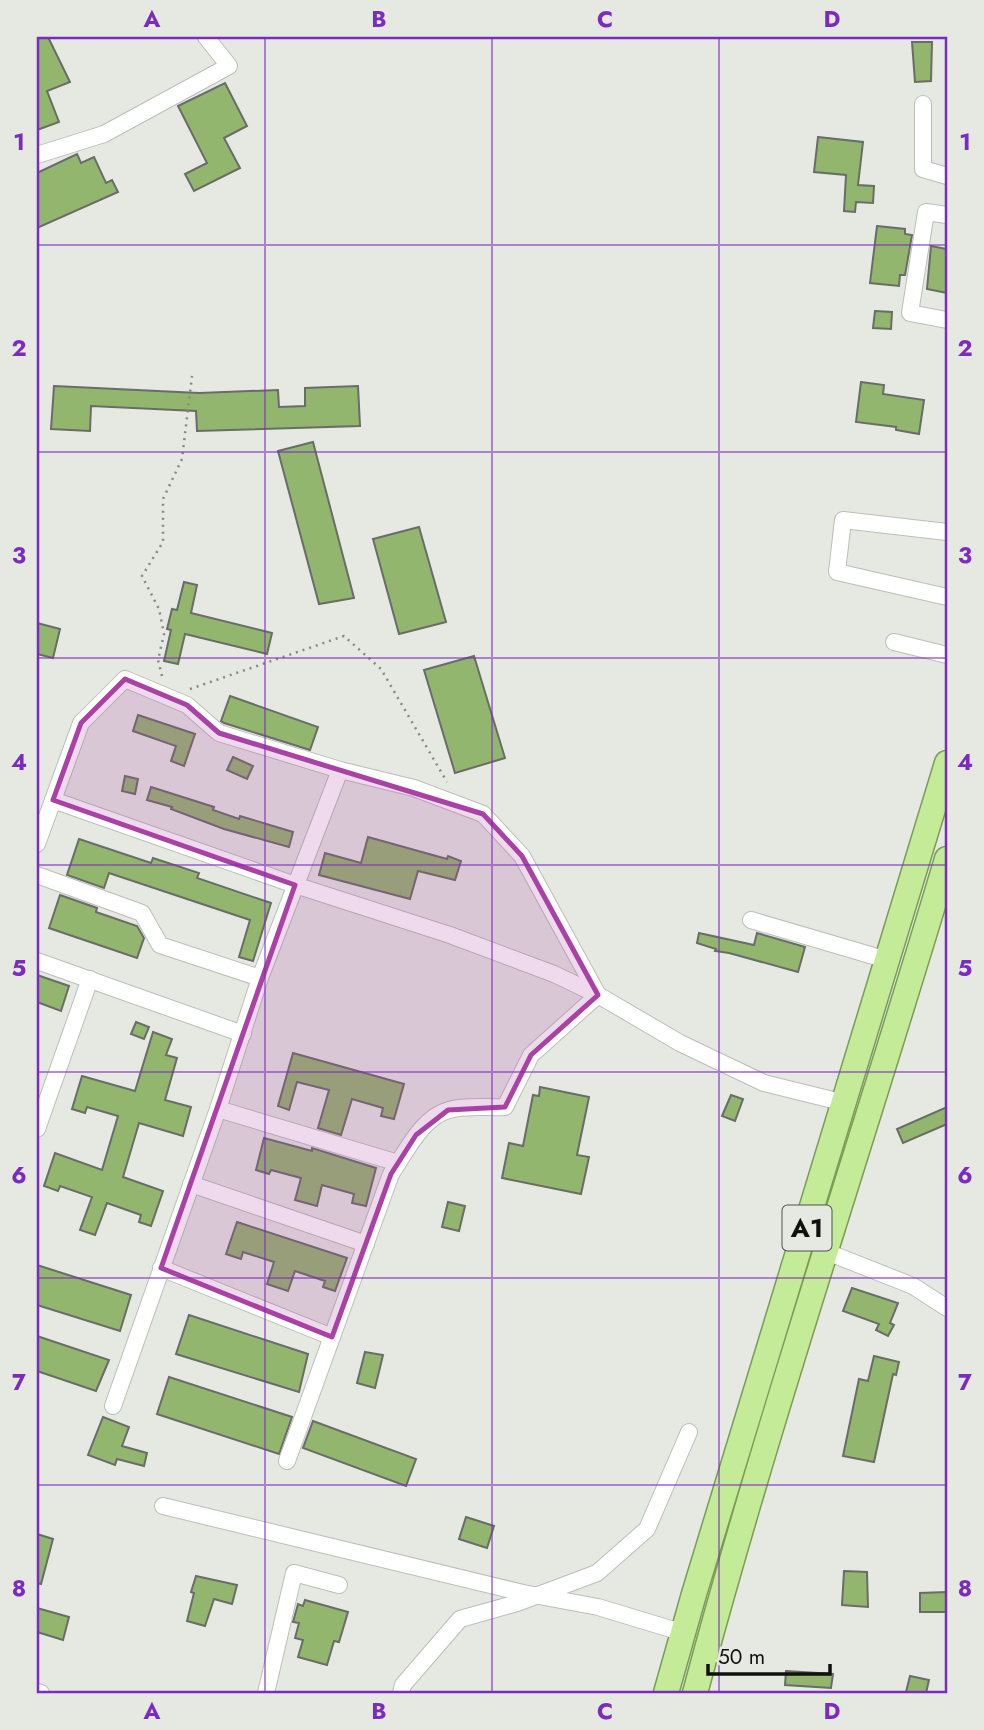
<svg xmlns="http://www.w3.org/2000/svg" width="984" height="1730" font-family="Jost,sans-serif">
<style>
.building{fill:#93b66f;stroke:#696d67;stroke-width:2}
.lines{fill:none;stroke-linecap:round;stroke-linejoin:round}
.minor-casing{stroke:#bbbfb8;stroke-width:18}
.trunk-casing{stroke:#7b9b57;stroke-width:27}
.path{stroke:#858883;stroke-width:2.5;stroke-dasharray:2 5;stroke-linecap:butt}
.minor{stroke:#fff;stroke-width:16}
.trunk{stroke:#c3eb98;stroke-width:24}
.marked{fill:#a942a4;fill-opacity:0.2;stroke:#a942a4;stroke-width:5;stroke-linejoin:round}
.grid{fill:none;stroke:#7b2cbf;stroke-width:2;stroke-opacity:0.55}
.labels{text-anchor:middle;stroke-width:6;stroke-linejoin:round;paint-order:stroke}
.shield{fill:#e5e9e2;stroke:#50524e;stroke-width:2}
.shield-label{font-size:26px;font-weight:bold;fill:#10110f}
.neatline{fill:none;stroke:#7b2cbf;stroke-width:2.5}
.grid-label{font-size:23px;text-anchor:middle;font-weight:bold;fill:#7b2cbf}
</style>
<rect width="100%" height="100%" fill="#e5e9e2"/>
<g class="building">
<path d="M37 37H48L70 82 47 91 59 122 37 130Z"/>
<path d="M912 42H932L931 81 915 82Z"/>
<path d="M225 83 247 126 224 138 240 168 194 191 185 174 207 163 178 106Z"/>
<path d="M818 137 863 142 858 185 874 186 873 203 856 202 855 212 844 211 846 175 814 172Z"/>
<path d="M77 154 81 163 94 157 106 183 112 180 118 192 37 228V173Z"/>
<path d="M877 226 905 229V234L912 235 905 275H900L899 286 870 283Z"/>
<path d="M931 246 947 249V293L927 289Z"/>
<path d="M875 311 892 312 891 329 873 328Z"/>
<path d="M861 382 884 385 883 394 924 400 919 434 896 430V427L856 422Z"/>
<path d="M54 386 199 393 278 390 279 407 305 406V388L358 386 360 426 197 431 196 411 91 406 90 431 51 429Z"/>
<path d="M313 442 354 598 319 604 278 451Z"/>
<path d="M419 527 446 622 399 634 373 539Z"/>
<path d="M184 582 197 585 191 613 272 633 267 654 185 634 178 664 164 661 171 630 167 629 172 609 177 610Z"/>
<path d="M37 623 60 629 53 658 37 654Z"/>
<path d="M474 656 505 758 455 773 424 670Z"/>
<path d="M230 696 318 727 310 750 224 723 221 721Z"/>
<path d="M138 715 195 734 184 766 171 761 176 746 133 731Z"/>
<path d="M233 757 253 766 247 779 227 770Z"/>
<path d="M125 776 138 779 135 794 122 791Z"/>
<path d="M151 787 214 807 213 810 239 819 240 816 293 832 289 847 224 829 171 809 172 807 147 800Z"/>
<path d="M368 837 447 859 448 856 461 861 455 880 418 871 410 899 319 875 325 853 361 863Z"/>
<path d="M79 839 151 863 153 858 199 873 197 878 271 903 253 961 239 957 250 920 109 873 104 888 67 875Z"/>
<path d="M60 895 97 908 96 912 137 926 144 938 137 958 49 928Z"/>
<path d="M699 933 754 945 757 933 805 947 798 972 729 953 715 951 716 949 697 943Z"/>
<path d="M37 975 69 986 61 1011 37 1002Z"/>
<path d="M136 1022 149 1027 144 1039 131 1034Z"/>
<path d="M153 1032 172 1039 166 1055 177 1058 165 1100 191 1107 183 1136 139 1123 123 1177 163 1191 151 1226 139 1222 141 1215 107 1203 95 1235 80 1230 92 1197 60 1186 58 1191 44 1186 55 1153 102 1170 118 1116 87 1107 85 1113 72 1109 82 1076 135 1091Z"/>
<path d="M293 1053 404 1084 394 1119 381 1116 383 1108 352 1099 341 1135 318 1128 329 1090 297 1082 289 1110 278 1106Z"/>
<path d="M540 1087 589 1097 577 1155 589 1157 581 1194 502 1178 509 1143 523 1146 533 1095 539 1096Z"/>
<path d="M731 1095 743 1099 735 1121 722 1116Z"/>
<path d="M947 1107V1124L903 1143 897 1129Z"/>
<path d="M264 1138 312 1151V1148L376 1168 366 1206 352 1203 354 1194 322 1185 317 1206 295 1200 301 1178 271 1170 269 1174 256 1170Z"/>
<path d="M448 1202 465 1206 459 1231 442 1227Z"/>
<path d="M237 1222 347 1258 335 1291 323 1287 325 1281 295 1271 288 1291 267 1284 274 1262 243 1252 241 1259 226 1254Z"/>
<path d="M37 1265 131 1295 120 1331 37 1305Z"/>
<path d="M852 1288 898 1303 890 1323 894 1325 888 1336 876 1330 879 1324 843 1311Z"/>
<path d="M189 1315 308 1354 299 1392 176 1354Z"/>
<path d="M37 1336 109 1360 96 1391 37 1371Z"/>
<path d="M365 1352 383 1355 375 1388 357 1383Z"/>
<path d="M874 1356 899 1362 896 1375 893 1374 874 1462 843 1456 859 1379 868 1381Z"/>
<path d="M169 1377 292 1417 279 1454 157 1414Z"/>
<path d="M103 1417 129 1427 122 1446 147 1453 144 1466 117 1459 115 1465 88 1455Z"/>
<path d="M313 1421 416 1459 406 1486 303 1448Z"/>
<path d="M466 1517 494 1526 487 1548 459 1539Z"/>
<path d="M37 1534 53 1539 41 1584 37 1583Z"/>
<path d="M844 1571 867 1572 868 1607 842 1605Z"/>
<path d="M196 1576 237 1585 232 1604 214 1599 205 1626 187 1621 194 1593 191 1592Z"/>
<path d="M946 1592 947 1612H920V1593Z"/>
<path d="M305 1600 348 1612 339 1642 334 1641 327 1665 298 1657 303 1640 295 1638 299 1623 293 1622 298 1604 303 1606Z"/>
<path d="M37 1608 69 1617 63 1640 37 1632Z"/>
<path d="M786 1671 833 1674 831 1688 785 1685Z"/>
<path d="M910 1676 929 1680 926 1693 906 1692Z"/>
</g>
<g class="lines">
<defs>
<g id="minor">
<path d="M923 104V169L947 176"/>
<path d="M37 155 104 134 229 66 206 37"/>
<path d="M947 215 926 212 910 313 947 320"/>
<path d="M947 532 843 520 837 572 947 597"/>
<path d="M894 642 947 655"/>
<path d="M53 800 81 723 125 679 187 705 219 733 340 770"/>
<path d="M37 844 53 800 295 885 450 935 554 974 598 995 680 1043 764 1083 845 1103"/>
<path d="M37 875 142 913 160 945 260 978"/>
<path d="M751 920 887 960"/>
<path d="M37 961 243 1034"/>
<path d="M218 1109 398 1163"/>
<path d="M37 1129 90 979"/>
<path d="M191 1184 366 1244"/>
<path d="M827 1252 913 1286 947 1308"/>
<path d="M161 1268 332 1337"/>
<path d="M113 1406 218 1109 260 978 340 770 414 788 483 814 522 856 598 995 531 1055 505 1107C487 1108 466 1105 449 1110 422 1117 406 1152 391 1174L287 1461"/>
<path d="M163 1506 523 1593 598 1607 684 1633"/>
<path d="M37 1692 41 1693"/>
<path d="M266 1693 294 1573 339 1585"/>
<path d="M401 1693 403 1685 460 1619 517 1603 597 1573 647 1529 689 1432"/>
</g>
<g id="trunk">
<path d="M666 1693 694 1594 947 763"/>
<path d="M695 1693C770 1413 864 1137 947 859"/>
</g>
</defs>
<use href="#minor" class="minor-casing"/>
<use href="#trunk" class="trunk-casing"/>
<g class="path">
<path d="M162 676 158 660 164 634 159 609 142 576 163 542V499L182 459 192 376"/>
<path d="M190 689 344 636 381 669 447 782"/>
</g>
<use href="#minor" class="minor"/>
<use href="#trunk" class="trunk"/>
</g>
<path class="marked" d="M125 679 187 705 219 733 483 814 522 856 598 995 531 1055 505 1107 448 1110 416 1135 391 1174 332 1337 161 1268 295 885 53 800 81 723Z"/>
<path class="grid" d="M265 37V1693M492 37V1693M719 37V1693M37 245H947M37 452H947M37 658H947M37 865H947M37 1072H947M37 1278H947M37 1485H947"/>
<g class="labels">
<rect class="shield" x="782.5" y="1205.5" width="49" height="45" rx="5"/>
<g class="shield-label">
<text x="807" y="1237">A1</text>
</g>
</g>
<rect width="984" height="1730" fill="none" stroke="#e5e9e2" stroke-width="77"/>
<path d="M708 1664v10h122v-10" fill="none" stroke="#10110f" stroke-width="3.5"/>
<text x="718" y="1664" font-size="21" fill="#10110f" stroke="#e5e9e2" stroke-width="5" paint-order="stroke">50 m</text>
<rect x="38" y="38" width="908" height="1654" class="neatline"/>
<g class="grid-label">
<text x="152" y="27">A</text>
<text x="379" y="27">B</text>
<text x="605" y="27">C</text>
<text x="832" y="27">D</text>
<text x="19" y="150">1</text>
<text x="965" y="150">1</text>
<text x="19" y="356">2</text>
<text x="965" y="356">2</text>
<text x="19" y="563">3</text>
<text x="965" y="563">3</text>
<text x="19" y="770">4</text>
<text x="965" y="770">4</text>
<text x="19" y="976">5</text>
<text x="965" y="976">5</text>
<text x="19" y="1183">6</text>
<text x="965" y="1183">6</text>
<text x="19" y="1390">7</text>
<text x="965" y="1390">7</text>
<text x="19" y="1596">8</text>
<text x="965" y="1596">8</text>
<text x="152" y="1719">A</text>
<text x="379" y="1719">B</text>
<text x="605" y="1719">C</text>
<text x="832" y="1719">D</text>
</g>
</svg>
